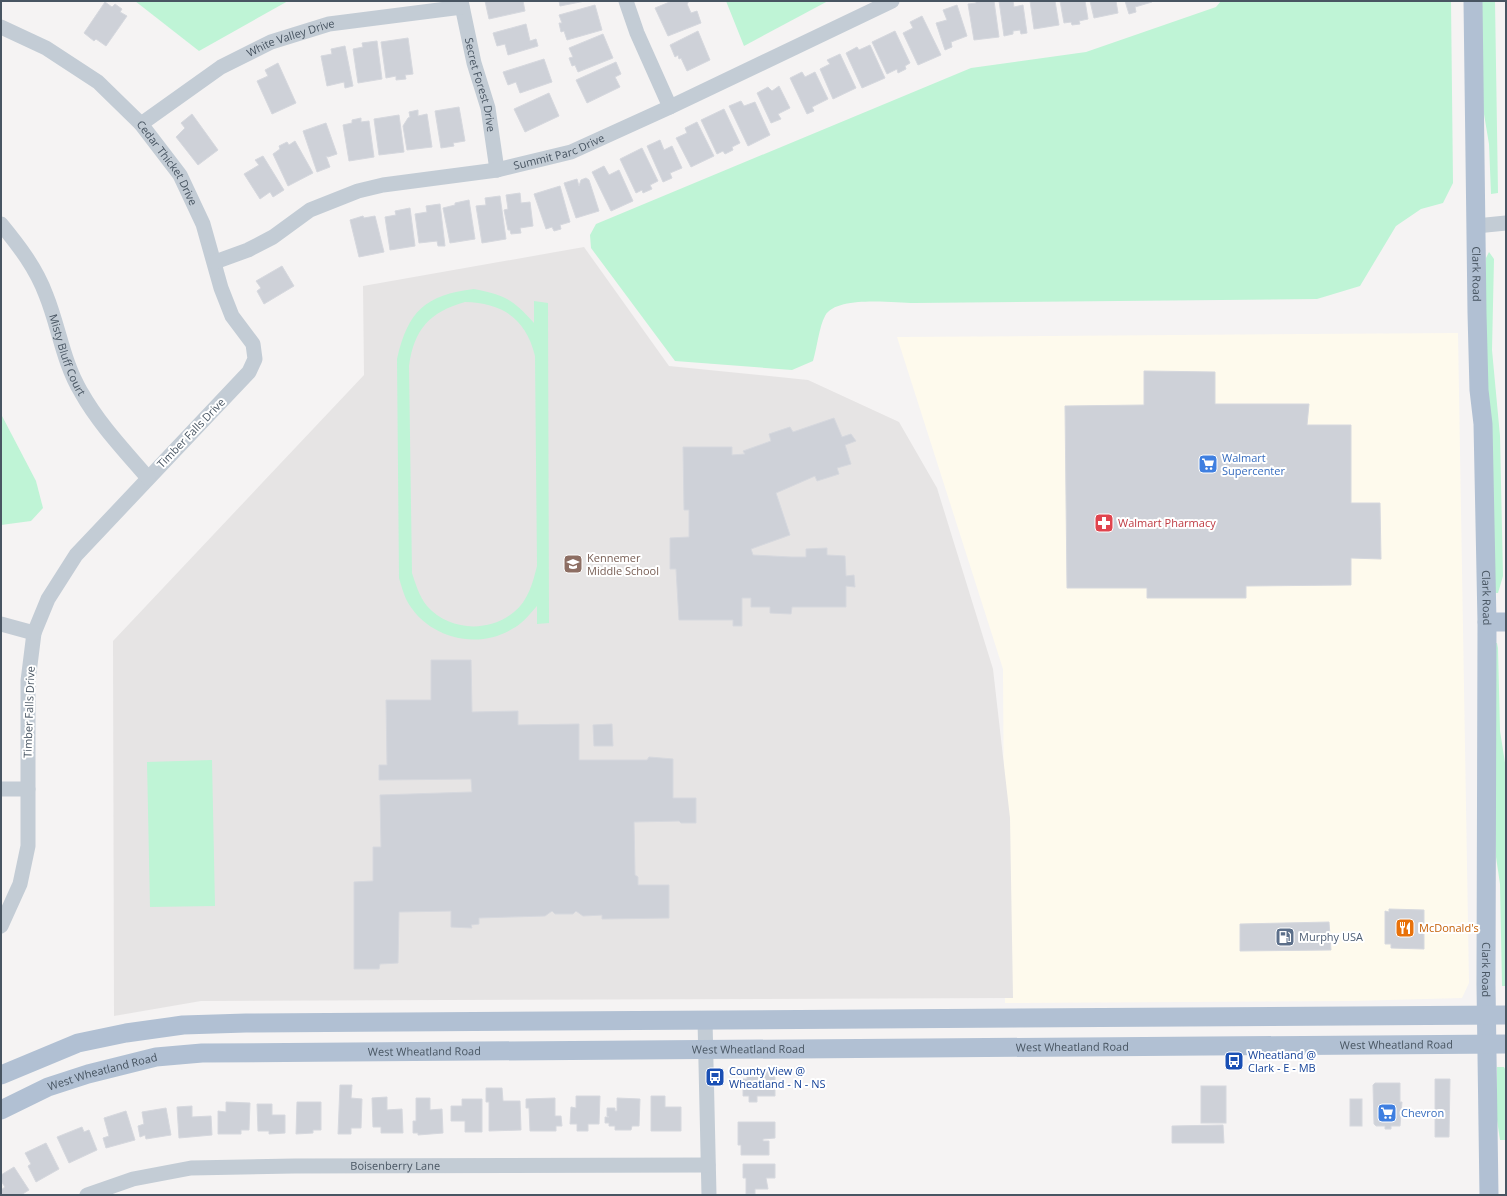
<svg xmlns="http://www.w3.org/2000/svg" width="1507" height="1196" font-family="'Open Sans',sans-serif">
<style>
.commercial{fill:#fefaed}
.education{fill:#e6e4e4}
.green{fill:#bff4d6;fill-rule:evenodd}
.building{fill:#ced1d8;stroke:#d6d8de}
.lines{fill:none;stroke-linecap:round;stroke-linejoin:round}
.minor{stroke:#c3ccd5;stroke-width:15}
.major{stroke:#b1c0d3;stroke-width:19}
.labels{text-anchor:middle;stroke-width:4;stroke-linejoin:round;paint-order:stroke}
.street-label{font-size:11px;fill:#485562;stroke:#fff}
.shop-label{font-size:11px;fill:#366cbe;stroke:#fff;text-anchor:start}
.health-label{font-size:11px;fill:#be3a42;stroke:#fff;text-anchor:start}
.education-label{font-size:11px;fill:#785e54;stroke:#fff;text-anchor:start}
.food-label{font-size:11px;fill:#c56008;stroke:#fff;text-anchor:start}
.service-label{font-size:11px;fill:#4e5e75;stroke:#fff;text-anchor:start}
.transit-label{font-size:11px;fill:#164399;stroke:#fff;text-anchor:start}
</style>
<rect width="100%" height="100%" fill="#f5f3f3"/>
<path class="commercial" d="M1458 333 1469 983 1462 998 1352 1001 1005 1003 1003 669 897 337Z"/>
<path class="education" d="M584 247 669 366 808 380 899 422 937 488 993 669 1010 818 1013 998 201 1001 114 1016 113 641 364 375 363 286Z"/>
<g class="green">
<path d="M135 1H288L199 51Z"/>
<path d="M726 1H828L744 46Z"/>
<path d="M1221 1H1451L1453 183 1443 203 1421 209 1396 226 1360 286 1317 299 914 303C894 303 836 295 825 316 819 327 817 348 813 361L792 370 675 361 591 248 590 235 596 224 971 68 1086 52 1216 7Z"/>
<path d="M1479 1H1495L1498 193 1491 194 1489 144 1483 108Z"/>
<path d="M1489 252 1494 259 1492 350 1500 436 1503 576 1498 593H1492L1483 371 1486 258Z"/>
<path d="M474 289C505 295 512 299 534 323V301L548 303 549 623 537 624V606C530 614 522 624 512 629 476 651 425 637 406 599 403 592 401 585 399 578L397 359C408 311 425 295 474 289ZM465 302C502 303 526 318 535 356L537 566C533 582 528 601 514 612 489 633 449 631 427 606 419 596 416 585 412 573L409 366C414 330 429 312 465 302Z"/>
<path d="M1 414 36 481 43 508 31 521 1 525Z"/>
<path d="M1491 643H1497L1498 648 1500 731 1506 769V986H1502L1500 884 1496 857Z"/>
<path d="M212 760 215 906 150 907 147 762Z"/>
<path d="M1497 1067H1504L1505 1069V1140H1500L1497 1120Z"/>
</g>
<g class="building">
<path d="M485 1H523L525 11 489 19Z"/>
<path d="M559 1H585L560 6Z"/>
<path d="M672 1H689L687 4 691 13 697 11 701 23 668 36 655 8Z"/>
<path d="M976 1H994L999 37 974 40 968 4 976 3Z"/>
<path d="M999 1H1013L1014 7 1023 5 1027 33 1021 34 1020 30 1013 31V34L1004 36Z"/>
<path d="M1030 1H1055L1059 25 1034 29Z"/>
<path d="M1060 1H1085L1088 19 1079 21 1080 24 1072 25 1071 22 1064 23Z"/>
<path d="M1090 1H1116L1118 13 1094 18Z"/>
<path d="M1125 1H1151L1152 2 1135 7 1136 12 1129 14Z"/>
<path d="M105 2 112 7 115 4 122 9 120 12 127 16 106 46 96 39 94 41 84 33Z"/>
<path d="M595 5 602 30 567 40 564 31 561 32 559 23H562L559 15Z"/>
<path d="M957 5 967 36 951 42 952 47 945 50 936 23 947 20 943 10Z"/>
<path d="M922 16 941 55 918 65 903 33 913 28 910 22Z"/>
<path d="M526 24 530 41 536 39 538 46 508 55 505 44 497 46 493 33Z"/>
<path d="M698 31 710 60 687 71 681 58 679 59 678 55 675 57 670 45Z"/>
<path d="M895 31 910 63 905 66 906 69 898 73 897 69 887 74 872 42Z"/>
<path d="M603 34 613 58 578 72 575 65 572 66 569 58 573 57 569 48Z"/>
<path d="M408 38 413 74 405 75 406 79 396 80V76L386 78 381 42Z"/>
<path d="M377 41 382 79 358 83 353 49 363 47 362 43Z"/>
<path d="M870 45 885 78 862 88 846 53 857 47 859 50Z"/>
<path d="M345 46 353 86 345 88 344 82 327 86 321 56 332 54 331 49Z"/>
<path d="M840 54 856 88 833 99 820 69 830 64 827 60Z"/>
<path d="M544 59 552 82 520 93 516 82 508 85 503 72Z"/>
<path d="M616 62 621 74 615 77 620 87 587 103 576 80Z"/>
<path d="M278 63 296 103 272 114 257 81 268 76 265 70Z"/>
<path d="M802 72 805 77 815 72 828 99 812 107 814 111 807 114 790 78Z"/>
<path d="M779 86 790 108 778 114 781 119 771 123 757 93 768 87 772 91Z"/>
<path d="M549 93 559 116 525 132 514 109Z"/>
<path d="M741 101 744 106 755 102 770 135 748 146 729 106Z"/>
<path d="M459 107 465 141 453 143 454 146 441 148 435 111Z"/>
<path d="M724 109 740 143 732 147 733 150 725 154 723 151 717 154 701 120Z"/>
<path d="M418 110V116L427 114 432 147 407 150 403 126 408 118 410 117 409 112Z"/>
<path d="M192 114 218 150 198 165 176 137 185 128 181 123Z"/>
<path d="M399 115 404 152 379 155 374 119Z"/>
<path d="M361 118V122L369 121 374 157 349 161 343 125 352 123V120Z"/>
<path d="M697 122 714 156 691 167 676 138 687 133 685 128Z"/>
<path d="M326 123 337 154 328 157 326 156 330 167 317 172 303 131Z"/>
<path d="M660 140 664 150 672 146 682 168 670 173 672 178 663 182 647 146Z"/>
<path d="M295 141 313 173 288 186 273 154 280 149 279 146 287 142 289 145Z"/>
<path d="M642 148 658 181 650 185 652 189 643 193 642 190 636 193 620 159Z"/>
<path d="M263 156 284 190 273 197 270 192 260 199 244 174 259 165 255 160Z"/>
<path d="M604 166 609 175 619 170 633 201 611 211 592 172Z"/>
<path d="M586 178 589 180 599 211 576 218 564 183 577 179 579 186 581 180Z"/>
<path d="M560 186 570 222 560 225 561 229 554 231 552 227 546 229 534 194Z"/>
<path d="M520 193 521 203 530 202 533 226 520 228 521 233 511 234 510 230H508L504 210 508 209 506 195Z"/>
<path d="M500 196 506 239 482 243 476 206 486 205 485 198Z"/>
<path d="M469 200 475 239 450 243 443 208 455 205V203Z"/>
<path d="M440 204 445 246H438L437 241 419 243 415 214 427 212 426 206Z"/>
<path d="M410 208 415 246 390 250 385 217 396 215 395 211Z"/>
<path d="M363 216 364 218 375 216 384 252 359 257 350 220Z"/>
<path d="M282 266 294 286 264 304 257 291 261 288 256 281Z"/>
<path d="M1144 371 1215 372V404H1309L1307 425H1351V503H1380L1381 559 1351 558V585L1246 586V598H1147V588H1067L1065 406 1144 405Z"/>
<path d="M834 418 842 437 851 434 856 441 845 445 851 464 837 468 839 474 817 481 815 476 776 493 790 535 751 549 753 555 791 557H806V549L827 548V555L845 556 846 576 854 575 855 587 846 586V607H792L791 614 770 613V607H751V598H742V626H733V620H679L676 569H670V538L689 537V510H684L683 447H732V455L745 454 743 451 771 441 769 434 790 427 793 432Z"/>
<path d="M431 660H471L472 712 518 711V725L579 724V760H647L649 757 673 759V798H696V823H681L679 821 634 822 635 875 638 877V885H669V918L602 919V915L583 916 576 911 573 914H555L552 911 545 916 479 918V924L471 925 472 928 451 927V911L399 912 398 963 380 964 379 969H354V882L373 881V847H381L380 795 472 792 471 779 379 780V765H387L386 700H431Z"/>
<path d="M612 724 613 746H594L593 725Z"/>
<path d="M1389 909 1424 910V949L1391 948V944H1385V911L1389 912Z"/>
<path d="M1329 922 1331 950 1240 951V924Z"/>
<path d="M747 1070H775V1096H757V1102H749V1096H743V1079H747Z"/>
<path d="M1435 1079H1450L1449 1137H1435Z"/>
<path d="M1375 1083H1400V1102H1402L1400 1126H1391V1129H1385V1126H1376L1374 1124 1373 1085Z"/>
<path d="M340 1085H352L351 1098 362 1099 361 1128H351V1134H338Z"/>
<rect x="1201" y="1086" width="25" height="37"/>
<path d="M486 1088H502L503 1101H520L521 1130 489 1131V1102H486Z"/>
<path d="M576 1096H600L599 1124H588V1131H577V1124H570L571 1107 576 1108Z"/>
<path d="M651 1096H665V1107H681V1131H651Z"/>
<path d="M387 1097V1110L402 1109 403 1133H381V1127H373L372 1098Z"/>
<path d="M416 1098H430V1110L442 1109 443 1133 418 1135V1133H413V1121H416Z"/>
<path d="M555 1098V1116H561L562 1126H556V1131H530L529 1108H526V1099Z"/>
<path d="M617 1098 640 1099 639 1126H632L631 1130H615V1126H609V1123H605V1117H609L607 1116V1108H615V1111H617Z"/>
<path d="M462 1099H482V1132H465V1121H451V1106H462Z"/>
<rect x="1350" y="1099" width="12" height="27"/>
<path d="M226 1102 250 1103 249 1130H241V1134H218V1111L226 1112Z"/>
<path d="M297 1102H321V1130H313V1133L296 1134Z"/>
<path d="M257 1104H272V1115H285V1133L269 1134V1131H258Z"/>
<path d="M192 1106V1117L211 1116 212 1135 179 1138 177 1107Z"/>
<path d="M166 1108 171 1135 146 1139 145 1135 140 1137 138 1126 144 1124 142 1112Z"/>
<path d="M126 1111 135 1140 106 1148 103 1138 109 1136 104 1118Z"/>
<path d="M738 1122H775V1138L763 1139V1141H769V1155H741V1145H738Z"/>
<path d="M1223 1125 1224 1143H1172V1126Z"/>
<path d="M82 1127 84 1132 89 1130 97 1150 69 1163 57 1137Z"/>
<path d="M46 1143 59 1169 36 1182 28 1166 31 1164 25 1153Z"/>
<path d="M743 1164H775V1178H766L768 1189H755V1194H746V1178H743Z"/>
<path d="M14 1167 29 1190 21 1195H1V1190L5 1187 1 1181V1175Z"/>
</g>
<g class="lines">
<g class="minor">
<path id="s1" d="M461 1 474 63 488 108 497 170"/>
<path d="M626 1 637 33 670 107"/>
<path id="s2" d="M1 27 46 48 98 82 141 124 180 175 203 224 221 288 232 316 253 344 255 359 249 372 76 555 48 599 34 633 28 681V846L20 884 1 926"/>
<path id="s3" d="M141 124 221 67 271 42 329 24 462 7"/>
<path id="s4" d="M1 224C19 246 36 268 46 295 59 327 63 362 81 392 99 424 124 450 148 478"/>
<path d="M1476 226 1506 223"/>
<path id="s5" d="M215 262 248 250 273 237 310 210 358 191 383 185 497 170 571 152 670 107 892 1"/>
<path d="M1 624 34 633"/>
<path d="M1 789H28"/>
<path d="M705 1020 709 1195"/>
<path id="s6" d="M87 1195 133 1179 191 1168 294 1166 708 1165"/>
</g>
<g class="major">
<path id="s7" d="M1473 1 1477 313 1479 390 1483 424 1487 622 1486 985 1489 1195"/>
<path d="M1487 622H1506"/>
<path d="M1 1075 78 1043 126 1033 183 1025 246 1023 1506 1015"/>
<path id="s8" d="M1 1110 48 1087 88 1074 156 1057 202 1053 1506 1044"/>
</g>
</g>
<defs>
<symbol id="supermarket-square" viewBox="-11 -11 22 22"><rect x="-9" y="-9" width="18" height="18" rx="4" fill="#3f7fe0" stroke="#fff"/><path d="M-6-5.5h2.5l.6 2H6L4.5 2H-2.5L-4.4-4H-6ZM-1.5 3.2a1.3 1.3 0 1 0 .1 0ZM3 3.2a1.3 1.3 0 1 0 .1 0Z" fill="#fff"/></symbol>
<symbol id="pharmacy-square" viewBox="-11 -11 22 22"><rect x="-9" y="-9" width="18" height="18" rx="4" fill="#e0444e" stroke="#fff"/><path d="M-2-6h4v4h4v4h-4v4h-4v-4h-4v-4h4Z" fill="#fff"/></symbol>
<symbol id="school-square" viewBox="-11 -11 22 22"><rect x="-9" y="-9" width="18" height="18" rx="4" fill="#8d6e63" stroke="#fff"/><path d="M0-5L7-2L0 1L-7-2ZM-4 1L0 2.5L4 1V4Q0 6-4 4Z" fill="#fff"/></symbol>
<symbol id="restaurant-square" viewBox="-11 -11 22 22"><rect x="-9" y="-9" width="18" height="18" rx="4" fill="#e8710a" stroke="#fff"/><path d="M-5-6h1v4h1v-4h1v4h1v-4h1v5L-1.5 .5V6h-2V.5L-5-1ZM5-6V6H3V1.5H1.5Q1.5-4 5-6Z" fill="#fff"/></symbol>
<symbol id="fuel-square" viewBox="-11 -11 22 22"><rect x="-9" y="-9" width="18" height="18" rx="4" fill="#5c6f8a" stroke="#fff"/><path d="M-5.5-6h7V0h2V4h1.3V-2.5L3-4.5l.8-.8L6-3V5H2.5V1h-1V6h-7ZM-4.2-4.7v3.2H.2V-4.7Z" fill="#fff"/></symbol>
<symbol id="bus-square" viewBox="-11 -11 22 22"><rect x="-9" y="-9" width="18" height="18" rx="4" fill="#1a4fb4" stroke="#fff"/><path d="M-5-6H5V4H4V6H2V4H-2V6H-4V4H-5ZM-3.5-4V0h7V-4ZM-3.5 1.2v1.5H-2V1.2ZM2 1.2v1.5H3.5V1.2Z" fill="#fff"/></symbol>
</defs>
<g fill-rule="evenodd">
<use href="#supermarket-square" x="1197" y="453" width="22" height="22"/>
<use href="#pharmacy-square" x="1093" y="512" width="22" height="22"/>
<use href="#school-square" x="562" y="553" width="22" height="22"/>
<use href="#restaurant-square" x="1394" y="917" width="22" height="22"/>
<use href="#fuel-square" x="1274" y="926" width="22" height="22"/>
<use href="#bus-square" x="1223" y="1050" width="22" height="22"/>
<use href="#bus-square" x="704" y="1066" width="22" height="22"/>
<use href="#supermarket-square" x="1376" y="1102" width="22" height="22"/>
</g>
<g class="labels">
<g class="street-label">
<text dy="4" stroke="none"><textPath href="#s3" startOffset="174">White Valley Drive</textPath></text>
<text dy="4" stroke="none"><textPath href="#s1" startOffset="86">Secret Forest Drive</textPath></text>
<text dy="4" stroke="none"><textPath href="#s5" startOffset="366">Summit Parc Drive</textPath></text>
<text dy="4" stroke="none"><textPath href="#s2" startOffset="219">Cedar Thicket Drive</textPath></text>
<text dy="4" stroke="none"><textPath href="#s7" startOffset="273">Clark Road</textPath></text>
<text dy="4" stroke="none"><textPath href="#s4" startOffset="148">Misty Bluff Court</textPath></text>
<text transform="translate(191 433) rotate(-46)" y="4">Timber Falls Drive</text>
<text dy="4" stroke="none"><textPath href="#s7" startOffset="597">Clark Road</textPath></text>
<text transform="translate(29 712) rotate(-88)" y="4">Timber Falls Drive</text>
<text dy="4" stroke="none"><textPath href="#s7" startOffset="969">Clark Road</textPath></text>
<text dy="4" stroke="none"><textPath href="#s8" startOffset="1405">West Wheatland Road</textPath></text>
<text dy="4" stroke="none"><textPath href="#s8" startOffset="1081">West Wheatland Road</textPath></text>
<text dy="4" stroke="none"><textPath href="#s8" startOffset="757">West Wheatland Road</textPath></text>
<text dy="4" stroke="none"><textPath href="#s8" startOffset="433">West Wheatland Road</textPath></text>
<text dy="4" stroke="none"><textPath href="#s8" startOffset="109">West Wheatland Road</textPath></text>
<text dy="4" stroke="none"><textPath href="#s6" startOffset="312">Boisenberry Lane</textPath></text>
</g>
<g class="shop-label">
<text x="1222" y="462">Walmart<tspan x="1222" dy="13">Supercenter</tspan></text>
<text x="1401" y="1117">Chevron</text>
</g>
<g class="health-label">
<text x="1118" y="527">Walmart Pharmacy</text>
</g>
<g class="education-label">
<text x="587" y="562">Kennemer<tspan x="587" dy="13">Middle School</tspan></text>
</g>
<g class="food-label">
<text x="1419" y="932">McDonald's</text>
</g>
<g class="service-label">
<text x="1299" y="941">Murphy USA</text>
</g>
<g class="transit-label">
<text x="1248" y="1059">Wheatland @<tspan x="1248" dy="13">Clark - E - MB</tspan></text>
<text x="729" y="1075">County View @<tspan x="729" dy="13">Wheatland - N - NS</tspan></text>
</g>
</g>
<rect width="1507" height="1196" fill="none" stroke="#485562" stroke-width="4"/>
</svg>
